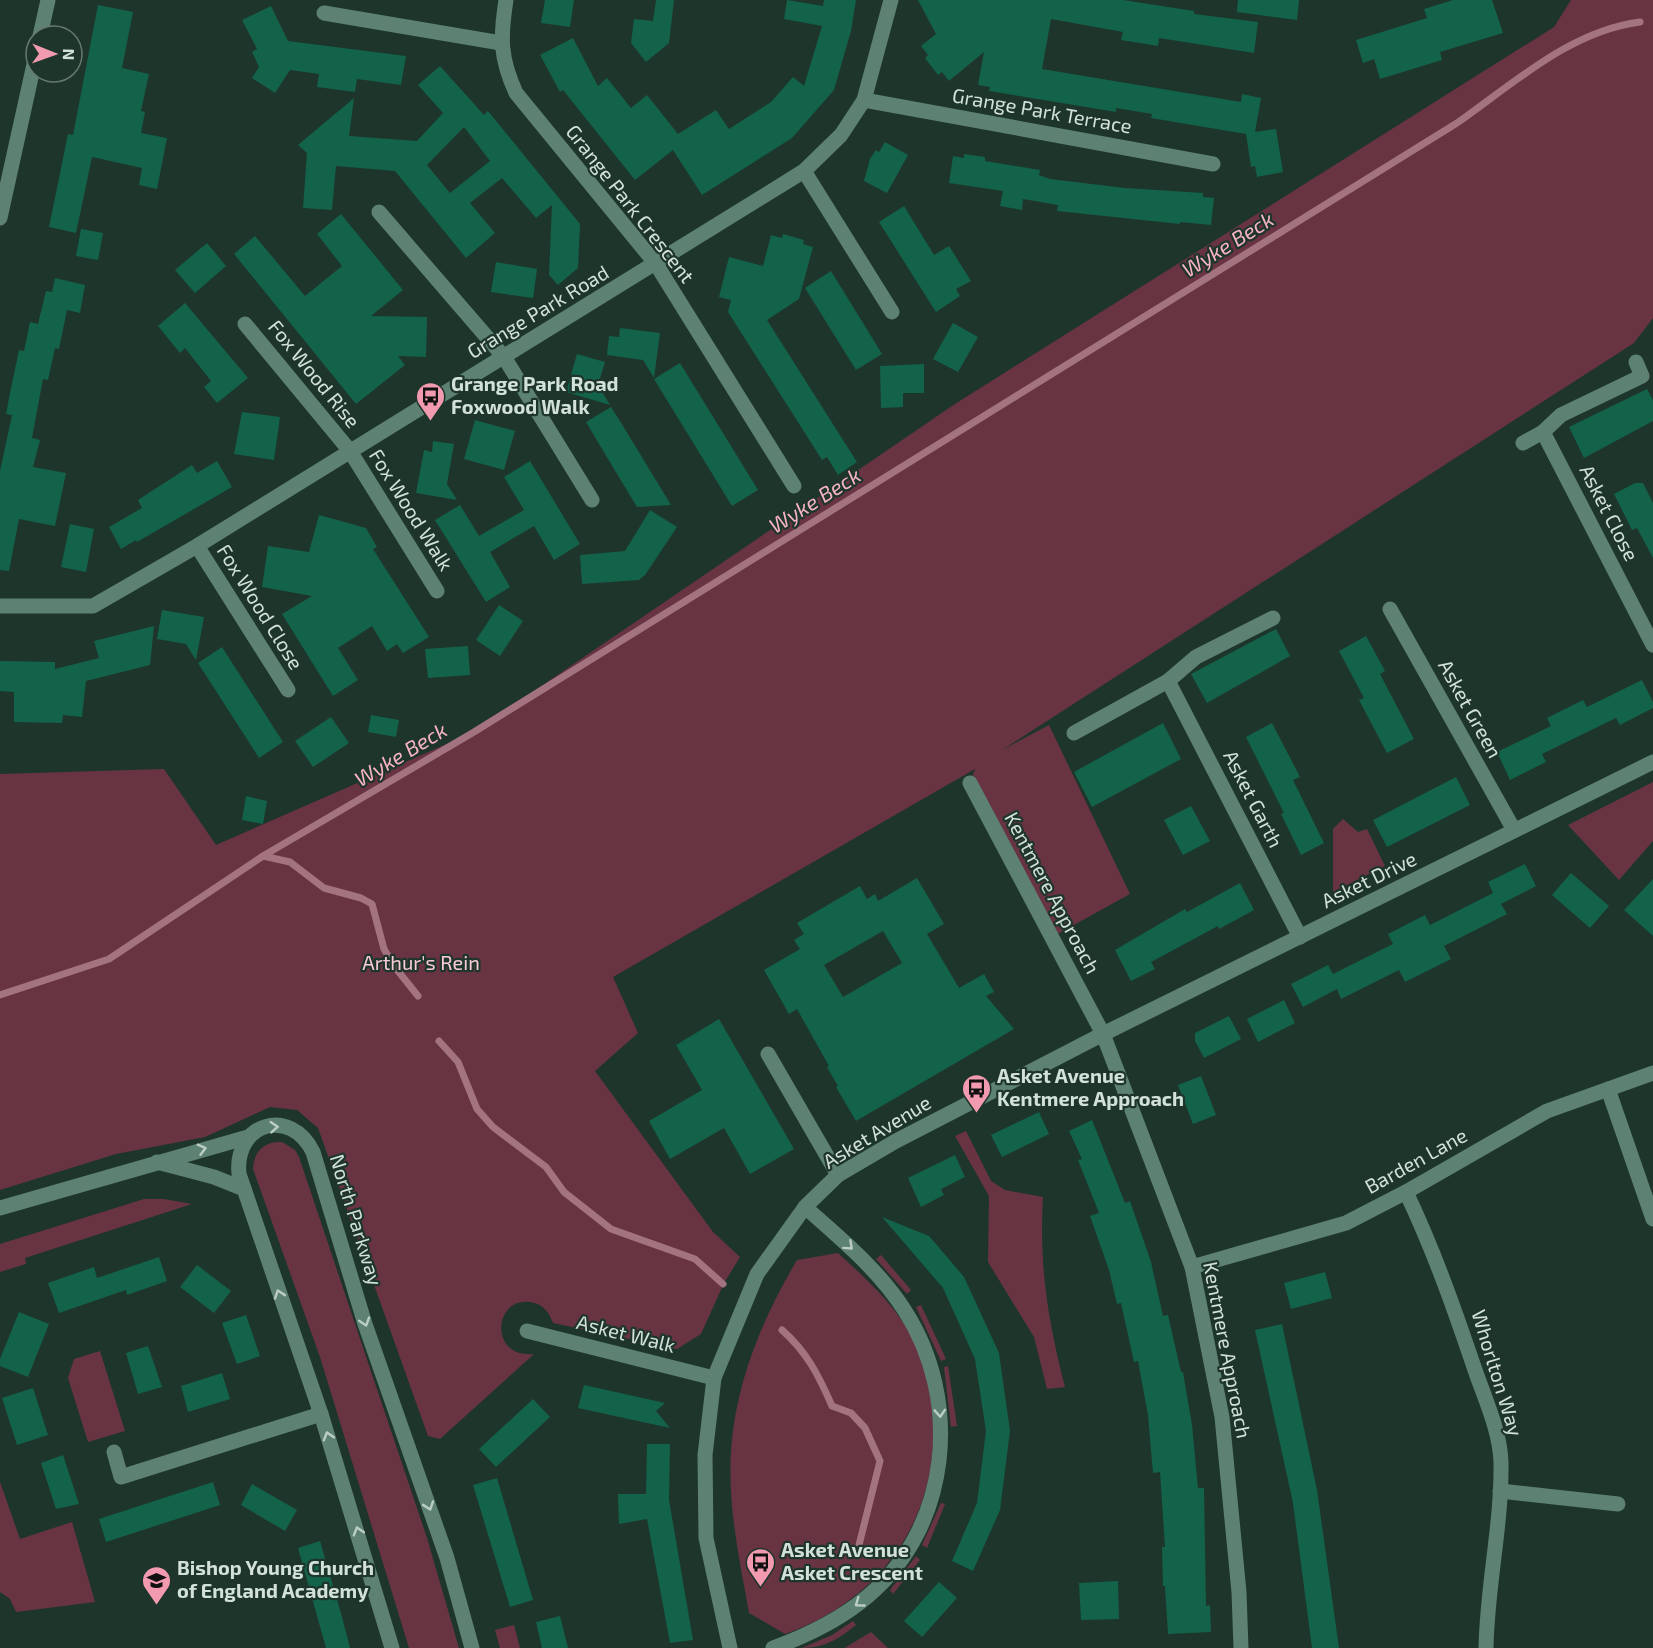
<svg xmlns="http://www.w3.org/2000/svg" width="1653" height="1648" font-family="'Exo 2',sans-serif">
<style>
.green{fill:#683442}
.lines{fill:none;stroke-linecap:round;stroke-linejoin:round}
.stream{stroke:#a47380;stroke-width:7}
.building{fill:#13624a;fill-rule:evenodd}
.minor{stroke:#5d8173;stroke-width:15}
.oneway{stroke:#bbcec6}
.labels{text-anchor:middle;stroke-width:4.5;stroke-linejoin:round;paint-order:stroke}
.street-label{font-size:20px;fill:#d3e1db;stroke:#1e352c}
.poi-label{font-size:20px;font-weight:bold;fill:#d3e1db;stroke:#1e352c;text-anchor:start}
.park-label{font-size:20px;fill:#f9cbd4;stroke:#1e352c}
.water-label{font-size:21px;font-style:italic;fill:#f8b4c3;stroke:#1e352c}
</style>
<rect width="100%" height="100%" fill="#1e352c"/>
<g class="green">
<path d="M1571 0H1653V318L1634 343 1002 750 1049 725 1130 894 1052 937 970 783 975 769 613 977 638 1033 595 1071 713 1232 740 1257 724 1283 701 1334 677 1349 553 1323C549 1312 543 1304 530 1302 493 1297 489 1359 534 1354L440 1439 428 1436 318 1128 297 1110 270 1107 205 1137 116 1154 0 1190V774L164 769 216 845 474 732 955 404 1554 27Z"/>
<path d="M1653 782V841L1619 880 1568 825Z"/>
<path d="M1343 819 1358 832 1367 829 1385 866 1333 892V829Z"/>
<path d="M966 1131 991 1181 1005 1190 1043 1197C1039 1267 1048 1321 1065 1387L1047 1389 1034 1337 988 1262 989 1196 955 1136Z"/>
<path d="M282 1142 295 1150 299 1157 427 1538 459 1648H409L320 1357 253 1169C254 1151 264 1141 282 1142Z"/>
<path d="M144 1199H164L192 1204 25 1258 26 1264 0 1272V1244Z"/>
<path d="M838 1253C863 1276 888 1298 906 1327 921 1350 929 1381 932 1409 943 1513 883 1600 785 1634L749 1613C742 1573 733 1532 731 1491 726 1407 755 1331 797 1260Z"/>
<path d="M881 1255 911 1290 907 1294 876 1259Z"/>
<path d="M921 1305 946 1359 941 1361 916 1307Z"/>
<path d="M100 1351 125 1431 88 1442 68 1378 74 1359Z"/>
<path d="M948 1366 957 1426 951 1427 944 1367Z"/>
<path d="M0 1482 20 1539 72 1522 95 1602 16 1612 10 1599 0 1592Z"/>
<path d="M941 1503 945 1504 927 1548 922 1545Z"/>
<path d="M916 1556 920 1560 893 1594 890 1590Z"/>
<path d="M853 1621 856 1625C839 1639 824 1648 802 1648L832 1635Z"/>
<path d="M514 1625 520 1648H500L495 1630Z"/>
<path d="M871 1632 888 1648H845L846 1647Z"/>
</g>
<g class="lines">
<g class="stream">
<path d="M263 856 290 862 324 888 361 898 372 904 384 949 394 966 418 996"/>
<path d="M0 995 109 959 263 856 474 732 1457 123C1513 84 1570 31 1640 22"/>
<path d="M439 1041 458 1062 477 1109 493 1127 546 1167 564 1192 611 1229 695 1259 723 1284"/>
<path d="M782 1330C807 1352 819 1376 832 1406L851 1413 865 1428 880 1461 857 1553"/>
</g>
</g>
<g class="building">
<path d="M545 0H574L570 27 541 23Z"/>
<path d="M656 0H674L669 43 646 62 631 43 634 19 653 21Z"/>
<path d="M787 0 823 6 824 0H856L851 31 834 90 792 138 702 195 673 150 635 180 563 90 560 92 540 55 573 38 598 86 607 78 631 108 647 95 678 134 716 110 729 129 771 102 793 77 804 86 822 26 784 19Z"/>
<path d="M918 0H1123L1194 11V14L1258 22 1254 53 1159 38 1158 46 1121 40 1123 32 1051 19 1042 69 1241 102 1242 94 1261 98 1255 132 1276 129 1283 172 1257 177 1255 166 1251 167 1246 134 1151 118 1152 114 1116 108V112L989 91 990 87 978 85 984 52 949 81 942 72 938 75 925 58 928 55 921 46 936 34Z"/>
<path d="M1238 0H1299L1297 20 1237 12Z"/>
<path d="M1453 0H1492L1503 33 1440 52 1442 60 1380 79 1374 59 1363 63 1356 40 1427 18 1424 9Z"/>
<path d="M98 5 133 12 122 68 149 74 141 111 145 112 141 133 167 138 157 189 139 185 142 168 92 157 76 233 49 227 68 134 73 135Z"/>
<path d="M271 6 288 41 406 56 401 85 357 79 355 92 317 87 319 74 290 70 275 93 252 78 259 67 252 52 257 49 242 20Z"/>
<path d="M440 66 484 115 488 111 580 224 578 268 558 285 549 275 552 205 536 218 502 178 470 203 495 233 466 258 395 171 336 166 332 210 303 208 307 153 298 145 354 98 349 136 417 141 443 113 418 85ZM464 127 490 161 450 193 427 165Z"/>
<path d="M885 142 908 155 887 193 864 181 870 159 876 150 879 152Z"/>
<path d="M964 154 985 157V161L1040 170 1039 175 1050 179 1125 188 1203 193V197L1214 198 1211 225 1180 222V224L1057 211 1058 205 1023 199 1022 210 1000 206 1003 191 949 183 953 156 964 158Z"/>
<path d="M904 206 934 255 949 246 971 281 956 289 960 296 936 312 879 222Z"/>
<path d="M341 214 403 290 371 316 427 317 426 357 398 356 405 365 356 404 234 254 255 236 305 296 342 266 317 234Z"/>
<path d="M81 229 103 233 98 260 76 256Z"/>
<path d="M783 234 804 240 803 244 813 247 799 299 767 320 857 462 838 475 827 457 822 460 728 312 731 300 719 297 729 257 763 266 771 235 782 238Z"/>
<path d="M207 243 226 266 195 293 175 270Z"/>
<path d="M496 262 537 269 533 298 491 292Z"/>
<path d="M831 271 882 354 856 370 805 288Z"/>
<path d="M55 278 85 285 80 313 67 310 59 349 55 348 48 380 43 379 32 438 40 440 33 467 66 473 55 526 19 519 9 571 0 570V471L12 415 6 414 9 398 19 350 24 351 30 322 38 324 46 291 52 292Z"/>
<path d="M185 303 248 378 217 403 204 387 211 381 185 348 180 353 158 326Z"/>
<path d="M953 323 978 337 958 372 933 359Z"/>
<path d="M620 328 660 333 654 378 643 360 607 355 609 336 619 337Z"/>
<path d="M577 354 605 362 598 385 610 405 566 392Z"/>
<path d="M680 363 758 490 732 506 654 379Z"/>
<path d="M924 364V393H903V407L881 408 880 366Z"/>
<path d="M1647 389 1653 400V421L1584 458 1569 427Z"/>
<path d="M611 407 623 426 671 505 637 507 602 449 586 422Z"/>
<path d="M242 412 280 417 274 460 234 454Z"/>
<path d="M475 420 515 431 504 470 464 459Z"/>
<path d="M433 441 454 444 447 484 457 500 416 493 424 450 432 452Z"/>
<path d="M217 461 232 487 137 542 136 540 121 549 109 527 142 508 138 500 192 465 197 473Z"/>
<path d="M530 461 580 544 554 560 534 526 490 552 510 587 486 602 435 520 460 505 479 536 524 510 504 477Z"/>
<path d="M1635 483H1643L1653 503V558L1637 528 1632 530 1614 494Z"/>
<path d="M650 510 677 527 645 575 639 580 582 584 580 555 625 551Z"/>
<path d="M319 515 366 528 377 547 373 549 429 637 403 653 397 644 387 651 372 626 338 648 358 680 333 696 282 614 312 596 262 587 268 546 309 552Z"/>
<path d="M70 524 94 529 86 572 61 567Z"/>
<path d="M499 605 523 621 500 656 476 640Z"/>
<path d="M162 610 204 617 196 660 186 644 157 639Z"/>
<path d="M154 626 150 665 86 681 82 717 63 715 62 723 14 722V692L0 691V661L55 662V669L99 658 94 641Z"/>
<path d="M1276 629 1290 656 1207 703 1191 674Z"/>
<path d="M1366 636 1385 671 1380 674 1414 739 1387 753 1359 700 1364 698 1339 651Z"/>
<path d="M468 646 470 675 428 678 425 649Z"/>
<path d="M222 647 283 742 259 758 198 663Z"/>
<path d="M1642 680 1653 702V708L1620 725 1616 718 1542 754 1546 762 1510 780 1497 752 1551 726 1547 718 1583 700 1587 707Z"/>
<path d="M371 715 399 720 396 737 368 732Z"/>
<path d="M331 717 349 743 313 767 295 741Z"/>
<path d="M1163 723 1181 759 1092 807 1074 772Z"/>
<path d="M1272 723 1300 777 1293 780 1324 843 1301 855 1281 814 1284 813 1246 737Z"/>
<path d="M1456 777 1470 805 1387 847 1373 820Z"/>
<path d="M246 796 267 801 263 824 242 820Z"/>
<path d="M1191 806 1210 841 1183 855 1164 820Z"/>
<path d="M1525 864 1536 886 1501 904 1507 914 1444 946 1451 959 1405 982 1399 970 1341 999 1337 989 1303 1007 1291 984 1328 965 1333 974 1393 944 1388 934 1425 915 1430 925 1493 893 1488 882Z"/>
<path d="M1571 873 1609 906 1590 928 1552 895Z"/>
<path d="M917 878 944 924 927 934 959 988 984 974 994 992 986 996 1014 1029 856 1121 836 1087 838 1086 827 1067 829 1066 797 1009 789 1014 764 970 800 949 794 940 804 934 797 923 860 886 867 899 875 894 878 901ZM883 931 902 963 843 997 824 965Z"/>
<path d="M1653 879V936L1624 910Z"/>
<path d="M1240 883 1254 910 1219 929 1218 926 1151 962 1155 969 1131 981 1115 950 1185 909 1187 912Z"/>
<path d="M1284 1000 1295 1023 1258 1042 1247 1019Z"/>
<path d="M1229 1016 1241 1039 1204 1058 1195 1041V1033Z"/>
<path d="M719 1019 794 1149 750 1174 724 1128 670 1159 649 1121 702 1090 676 1045Z"/>
<path d="M1201 1076 1216 1115 1193 1124 1178 1085Z"/>
<path d="M1039 1112 1049 1134 1002 1157 991 1135Z"/>
<path d="M1092 1120 1125 1203 1130 1201 1151 1262 1163 1316 1168 1315 1181 1372H1183L1192 1425 1198 1488H1204L1206 1606 1210 1605 1211 1632 1168 1634 1165 1586H1163L1162 1547H1165L1160 1472 1153 1473 1148 1415 1138 1361 1134 1362 1121 1303 1117 1304 1109 1270 1090 1216 1099 1213 1078 1160 1082 1159 1069 1131Z"/>
<path d="M955 1155 965 1177 941 1189 944 1195 921 1207 908 1178Z"/>
<path d="M882 1217 929 1236 936 1244 964 1277 999 1353 1010 1431 1000 1510 973 1571 952 1561 977 1503 986 1431 975 1359 943 1288Z"/>
<path d="M159 1257 167 1281 127 1295 126 1290 59 1313 48 1283 94 1267 97 1278Z"/>
<path d="M197 1265 231 1291 214 1313 180 1287Z"/>
<path d="M1325 1272 1332 1298 1291 1309 1284 1283Z"/>
<path d="M19 1312 49 1324 28 1377 0 1366V1359Z"/>
<path d="M246 1315 260 1356 237 1364 222 1323Z"/>
<path d="M1282 1324 1317 1490 1339 1648H1312L1293 1503 1255 1330Z"/>
<path d="M148 1346 162 1387 138 1394 126 1353Z"/>
<path d="M222 1373 230 1399 188 1412 181 1386Z"/>
<path d="M584 1385 665 1403 656 1411 670 1428 578 1408Z"/>
<path d="M33 1388 48 1435 17 1445 2 1398Z"/>
<path d="M533 1399 550 1417 496 1467 479 1449Z"/>
<path d="M647 1444H670L669 1500 693 1640 670 1643 647 1519 619 1524 618 1494H646Z"/>
<path d="M63 1455 79 1504 56 1509 41 1463Z"/>
<path d="M497 1478 533 1600 510 1607 473 1485Z"/>
<path d="M213 1482 220 1505 106 1542 99 1519Z"/>
<path d="M252 1484 297 1510 285 1531 241 1505Z"/>
<path d="M320 1541 342 1617 350 1648H326L298 1548Z"/>
<path d="M1118 1581 1119 1619 1081 1620 1079 1583Z"/>
<path d="M939 1582 957 1598 922 1637 904 1621Z"/>
<path d="M560 1616 568 1648H542L536 1622Z"/>
</g>
<g class="lines">
<g class="minor">
<path d="M506 0C500 38 500 58 516 93L656 264 794 486"/>
<path d="M324 13 501 43"/>
<path d="M40 36 48 0"/>
<path d="M864 100 1213 164"/>
<path d="M804 171 892 312"/>
<path d="M379 212 504 357 592 500"/>
<path d="M0 218 36 55"/>
<path d="M245 324 350 451 437 591"/>
<path d="M1543 432 1653 645"/>
<path d="M1523 443 1543 432 1561 415 1642 376 1636 362"/>
<path d="M197 546 288 690"/>
<path d="M0 606H93L197 546 804 171 841 135 864 100 891 0"/>
<path d="M1390 609 1514 830"/>
<path d="M1273 618 1196 657 1168 681 1300 937"/>
<path d="M1074 733 1168 681"/>
<path d="M970 783 1103 1034 1192 1267 1222 1417 1239 1592 1241 1648"/>
<path d="M768 1054 838 1175"/>
<path d="M1608 1089 1653 1219"/>
<path d="M157 1162 214 1177 244 1189"/>
<path d="M1406 1192C1434 1251 1454 1308 1475 1370 1485 1399 1500 1431 1501 1462 1502 1524 1487 1586 1486 1648"/>
<path d="M0 1208 248 1137"/>
<path d="M1192 1267 1346 1223 1406 1192 1547 1111 1653 1073"/>
<path d="M527 1331 714 1378"/>
<path d="M114 1452 121 1477 321 1414"/>
<path d="M1500 1491 1618 1504"/>
<path d="M392 1648 321 1414 239 1174C234 1123 290 1106 313 1152L365 1324 447 1558 472 1648"/>
<path d="M730 1648 706 1538 705 1455 714 1378 757 1274 805 1207 838 1175 896 1141 1103 1034 1653 762"/>
<path d="M773 1648C806 1636 841 1619 868 1596 951 1526 962 1400 905 1311 879 1270 842 1240 805 1207"/>
</g>
</g>
<defs><path id="oneway-chevron" d="M-2-3.5L2.5 0L-2 3.5" fill="none" stroke-width="1.6" stroke-linecap="round" stroke-linejoin="round" transform="scale(1.5)"/></defs>
<g class="oneway">
<use href="#oneway-chevron" transform="translate(274 1127) rotate(-4)"/>
<use href="#oneway-chevron" transform="translate(202 1149) rotate(-15)"/>
<use href="#oneway-chevron" transform="translate(849 1246) rotate(42)"/>
<use href="#oneway-chevron" transform="translate(279 1294) rotate(-109)"/>
<use href="#oneway-chevron" transform="translate(365 1322) rotate(72)"/>
<use href="#oneway-chevron" transform="translate(940 1413) rotate(86)"/>
<use href="#oneway-chevron" transform="translate(328 1436) rotate(-107)"/>
<use href="#oneway-chevron" transform="translate(429 1506) rotate(71)"/>
<use href="#oneway-chevron" transform="translate(358 1531) rotate(-107)"/>
<use href="#oneway-chevron" transform="translate(859 1603) rotate(144)"/>
</g>
<defs>
<symbol id="bus-pin" viewBox="-11 -11 22 30"><path d="M0 17L-7.5 6A9.5 9.5 0 1 1 7.5 6Z" fill="#f29aaf" stroke="#1e352c"/><path d="M-5-6H5V4H4V6H2V4H-2V6H-4V4H-5ZM-3.5-4V0h7V-4ZM-3.5 1.2v1.5H-2V1.2ZM2 1.2v1.5H3.5V1.2Z" fill="#111"/></symbol>
<symbol id="school-pin" viewBox="-11 -11 22 30"><path d="M0 17L-7.5 6A9.5 9.5 0 1 1 7.5 6Z" fill="#f29aaf" stroke="#1e352c"/><path d="M0-5L7-2L0 1L-7-2ZM-4 1L0 2.5L4 1V4Q0 6-4 4Z" fill="#111"/></symbol>
</defs>
<g fill-rule="evenodd">
<use href="#bus-pin" x="414" y="380" width="33" height="45"/>
<use href="#bus-pin" x="960" y="1072" width="33" height="45"/>
<use href="#bus-pin" x="744" y="1546" width="33" height="45"/>
<use href="#school-pin" x="140" y="1564" width="33" height="45"/>
</g>
<g class="labels">
<g class="street-label">
<text transform="translate(1042 111) rotate(10)" y="7">Grange Park Terrace</text>
<text transform="translate(630 204) rotate(52)" y="7">Grange Park Crescent</text>
<text transform="translate(538 312) rotate(-31)" y="7">Grange Park Road</text>
<text transform="translate(314 374) rotate(51)" y="7">Fox Wood Rise</text>
<text transform="translate(411 510) rotate(58)" y="7">Fox Wood Walk</text>
<text transform="translate(1609 513) rotate(63)" y="7">Asket Close</text>
<text transform="translate(260 607) rotate(58)" y="7">Fox Wood Close</text>
<text transform="translate(1470 709) rotate(61)" y="7">Asket Green</text>
<text transform="translate(1253 799) rotate(63)" y="7">Asket Garth</text>
<text transform="translate(1369 880) rotate(-26)" y="7">Asket Drive</text>
<text transform="translate(1052 893) rotate(62)" y="7">Kentmere Approach</text>
<text transform="translate(877 1132) rotate(-31)" y="7">Asket Avenue</text>
<text transform="translate(1416 1161) rotate(-29)" y="7">Barden Lane</text>
<text transform="translate(356 1220) rotate(73)" y="7">North Parkway</text>
<text transform="translate(626 1334) rotate(14)" y="7">Asket Walk</text>
<text transform="translate(1227 1350) rotate(79)" y="7">Kentmere Approach</text>
<text transform="translate(1497 1373) rotate(73)" y="7">Whorlton Way</text>
</g>
<g class="poi-label">
<text x="451" y="391">Grange Park Road<tspan x="451" dy="23">Foxwood Walk</tspan></text>
<text x="997" y="1083">Asket Avenue<tspan x="997" dy="23">Kentmere Approach</tspan></text>
<text x="781" y="1557">Asket Avenue<tspan x="781" dy="23">Asket Crescent</tspan></text>
<text x="177" y="1575">Bishop Young Church<tspan x="177" dy="23">of England Academy</tspan></text>
</g>
<g class="park-label">
<text x="421" y="970">Arthur's Rein</text>
</g>
<g class="water-label">
<text transform="translate(1228 245) rotate(-32)" y="7">Wyke Beck</text>
<text transform="translate(815 501) rotate(-32)" y="7">Wyke Beck</text>
<text transform="translate(401 755) rotate(-31)" y="7">Wyke Beck</text>
</g>
</g>
<g transform="translate(54 54) rotate(91)"><circle r="28" fill="#1e352c" stroke="#667a72" stroke-width="1.5"/>
<path d="M0-4.5L10 22L0 15L-10 22Z" fill="#f29aaf"/>
<text y="-9" font-size="16" font-weight="bold" text-anchor="middle" fill="#d3e1db">N</text>
</g>
</svg>
